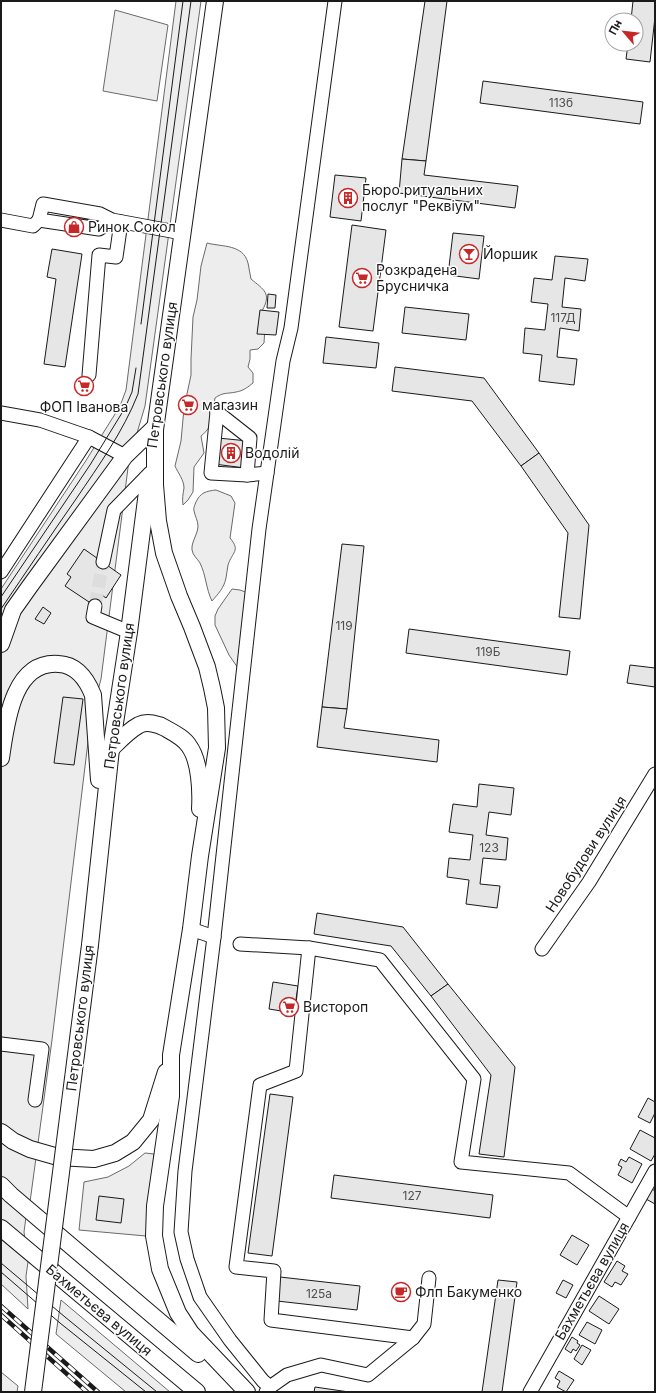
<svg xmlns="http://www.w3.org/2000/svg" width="656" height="1393" font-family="Inter,sans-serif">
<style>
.green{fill:#ededed;stroke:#6a6a6a}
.building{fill:#e6e6e6;stroke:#1a1a1a}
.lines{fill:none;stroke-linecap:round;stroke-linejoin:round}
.minor-tunnel{stroke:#ddd;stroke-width:13;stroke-dasharray:13 6;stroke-linecap:butt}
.minor-casing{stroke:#1a1a1a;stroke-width:15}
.major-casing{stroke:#1a1a1a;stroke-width:18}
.minor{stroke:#fff;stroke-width:13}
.major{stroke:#fff;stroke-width:16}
.tram{stroke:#1a1a1a;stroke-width:1}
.rail-casing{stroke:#1a1a1a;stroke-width:4.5}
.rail{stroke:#fff;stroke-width:3;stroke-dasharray:9;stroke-linecap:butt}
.major-bridge-casing{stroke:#1a1a1a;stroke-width:18;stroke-linecap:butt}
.major-bridge{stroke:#fff;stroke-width:16}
.labels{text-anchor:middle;stroke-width:3;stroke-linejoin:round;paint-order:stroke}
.number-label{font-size:12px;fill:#4d4d4d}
.poi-label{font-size:14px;fill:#1a1a1a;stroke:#fff;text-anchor:start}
.street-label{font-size:14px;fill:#1a1a1a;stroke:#fff}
</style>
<rect width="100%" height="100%" fill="#fff"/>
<g class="green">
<path d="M176 1H201L145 406 129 460 101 679 91 717 52 1040 38 1143 30 1202 26 1217 24 1232 28 1262 26 1276 28 1309 1 1284V589L85 462 120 406 126 390Z"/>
<path d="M115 10 168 25 157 101 103 91Z"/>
<path d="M207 243C222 247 243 244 248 263 249 268 250 274 251 279 264 290 272 293 262 311L265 327 264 343 258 349 250 350V359L248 367 253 373V383C248 387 243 391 236 392 227 394 223 392 215 398 212 414 215 425 201 436L204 453 194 467 193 492 188 500 183 505C182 499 183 494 184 488 184 480 178 473 175 466L181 441 184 408 191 375V359L193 317 197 300 201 266Z"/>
<path d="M216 490 231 496 235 503 230 538C241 551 232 552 228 565 227 569 227 574 226 578 224 588 218 594 212 601 206 589 206 575 200 563 197 558 193 556 192 550 191 542 198 534 198 526 198 521 195 516 194 511 193 508 195 505 196 502 200 493 206 491 216 490Z"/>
<path d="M232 589 240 590 248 593 238 668 229 655 215 625V616L218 609Z"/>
<path d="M145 1153 154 1154 146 1236 79 1230 84 1182 108 1177 129 1166Z"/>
<path d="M61 1300 170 1392H126L56 1334Z"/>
<path d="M1 1372 18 1386 17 1392H1Z"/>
</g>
<g class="building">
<path d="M425 1H447L426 161 402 159Z"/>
<path d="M633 1H655V17L650 62 626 59 628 44H636V20H631Z"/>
<path d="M483 81 643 102 640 124 480 103Z"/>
<path d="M402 159 426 161 424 175 518 186 515 208 399 193Z"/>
<path d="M335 175 366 178 361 221 330 217Z"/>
<path d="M352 225 386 230 373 331 339 327Z"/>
<path d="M453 233 484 236 479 279 448 275Z"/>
<path d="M52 249 82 254 65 367 44 364 56 279 47 277Z"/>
<path d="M555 256 588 259 585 281 565 278 562 307 581 309 579 331 560 328 557 357 577 359 574 385 539 381 542 355 523 353 525 328 545 330 548 304 531 302 534 278 552 280Z"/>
<path d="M268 294 276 295 275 308H267Z"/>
<path d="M405 307 469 314 466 340 402 333Z"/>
<path d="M260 310 279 312 276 335 257 334Z"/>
<path d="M326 337 379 343 376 368 323 363Z"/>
<path d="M395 367 484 378 539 453 521 466 472 401 392 391Z"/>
<path d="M186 400 192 402 190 410 184 408Z"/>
<path d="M218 438 248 441 245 468 214 464Z"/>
<path d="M539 453 589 525 580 619 559 617 568 533 521 466Z"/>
<path d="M342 544 364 546 347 709 322 707Z"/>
<path d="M84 549 121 575 106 598 102 595 95 606 65 586 71 577 67 574Z"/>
<path d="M43 607 51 613 44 624 35 619Z"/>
<path d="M409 629 570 651 567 675 406 653Z"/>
<path d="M630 665 655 668V687L627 683Z"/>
<path d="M63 697 83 699 74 765 54 763Z"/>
<path d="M322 707 347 709 344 728 439 740 437 762 317 747Z"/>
<path d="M479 784 514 788 511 815 489 812 486 835 508 838 506 860 483 858 480 884 500 886 497 908 466 904 469 880 447 877 449 858 470 860 473 835 449 832 453 804 477 807Z"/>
<path d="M317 913 403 927 448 984 431 996 391 946 314 934Z"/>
<path d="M273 982 298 986 294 1013 269 1009Z"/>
<path d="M448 984 515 1067 504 1157 479 1154 491 1075 431 996Z"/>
<path d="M270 1094 293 1097 272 1256 248 1253Z"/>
<path d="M648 1098 655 1102V1113L650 1123 638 1117Z"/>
<path d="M640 1130 655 1138V1154L651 1161 630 1149Z"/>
<path d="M629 1157 642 1164 632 1183 618 1175 622 1167 618 1165 621 1159 626 1162Z"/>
<path d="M334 1175 493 1195 490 1218 331 1198Z"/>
<path d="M652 1189 655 1191V1204L646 1199Z"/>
<path d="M99 1196 124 1199 121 1223 96 1220Z"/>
<path d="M572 1235 589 1245 577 1265 560 1255Z"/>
<path d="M617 1261 625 1266 622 1271 628 1274 621 1285 615 1282 612 1287 604 1282Z"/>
<path d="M280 1277 360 1286 357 1310 277 1301Z"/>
<path d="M498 1280 517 1282 502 1392H482Z"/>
<path d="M563 1280 573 1285 566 1298 556 1293Z"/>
<path d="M599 1296 619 1309 609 1324 589 1311Z"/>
<path d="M587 1322 602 1330 595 1344 579 1335Z"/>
<path d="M572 1337 578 1341 577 1343 580 1345 576 1351 573 1349 571 1353 565 1349Z"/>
<path d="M582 1345 591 1350 582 1365 574 1359Z"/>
<path d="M559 1371 574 1380 566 1392 557 1387 560 1381 555 1378Z"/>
<path d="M315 1387 349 1392H314Z"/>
</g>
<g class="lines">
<path class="minor-tunnel" d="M95 606 103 562"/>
<defs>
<g id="minor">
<path d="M1 220 33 226 39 220"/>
<path d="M112 220 99 229 39 220 43 204 100 214 112 220 182 233"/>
<path d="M89 375 99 255 116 257 121 222"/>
<path d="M217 412 211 473 247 475 267 473"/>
<path d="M217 412 250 438 247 475"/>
<path d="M1 413 40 420 89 437"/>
<path d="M103 562 114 510 150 473"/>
<path d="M1 572 89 437 125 456"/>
<path d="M95 606 93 617 129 632"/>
<path d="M191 929 214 937"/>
<path d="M240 944 309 948 380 960 474 1079 461 1162 569 1173 629 1217"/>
<path d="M309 948 296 1071 260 1085 236 1267 274 1271 271 1320 413 1338"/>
<path d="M542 949 589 882 655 774"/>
<path d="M1 1044 42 1049 35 1100"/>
<path d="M270 1387 287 1375 321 1365 368 1375 413 1338 424 1324 429 1278"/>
<path d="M266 1392 270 1387 263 1381 230 1340 200 1297 187 1259 181 1232 185 1171 214 937 259 529 283 361 291 328 335 1"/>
<path d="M530 1392 655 1171"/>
</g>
<g id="major">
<path d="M155 427V485L158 521 164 553 179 596 192 627 207 667 212 688 216 708 217 748 200 856 191 929 171 1055V1096L155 1206 154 1236 160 1269 178 1313 191 1333 247 1392"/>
<path d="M154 437 215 1"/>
<path d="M1 644 13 610 30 586 125 456 155 427"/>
<path d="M111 749C119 741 128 731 139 725 147 721 158 724 165 728 174 733 184 738 189 746 200 761 201 791 200 809"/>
<path d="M1 758C6 725 12 660 59 664 77 665 87 680 93 695L99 780"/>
<path d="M90 945 111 749 129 632 148 484"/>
<path d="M1 1132 13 1141 30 1149 58 1157 94 1159 115 1153 133 1142 151 1120 166 1072"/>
<path d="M1 1185 11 1195 198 1354"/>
<path d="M1 1228 197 1392"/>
</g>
</defs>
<use href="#minor" class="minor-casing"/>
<use href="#major" class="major-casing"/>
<use href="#minor" class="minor"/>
<use href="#major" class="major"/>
<g class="tram">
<path d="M141 324 183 1"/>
<path d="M1 597 90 465 125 408 132 392 136 368"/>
<path d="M1 609C26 572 51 535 76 499 99 465 123 432 138 394L191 1"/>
<path d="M1 1263 65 1317 157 1392"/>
<path d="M1 1272 60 1323 146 1392"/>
</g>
<defs>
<g id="rail">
<path d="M1 1306 98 1392"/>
<path d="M1 1315 87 1392"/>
</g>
</defs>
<use href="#rail" class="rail-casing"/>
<use href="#rail" class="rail"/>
<defs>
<path id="major-bridge" d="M33 1392 90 945"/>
</defs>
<use href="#major-bridge" class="major-bridge-casing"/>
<use href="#major-bridge" class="major-bridge"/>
</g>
<defs>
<symbol id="building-ring" viewBox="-11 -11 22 22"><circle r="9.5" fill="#fff" stroke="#c62828" stroke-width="1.5"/><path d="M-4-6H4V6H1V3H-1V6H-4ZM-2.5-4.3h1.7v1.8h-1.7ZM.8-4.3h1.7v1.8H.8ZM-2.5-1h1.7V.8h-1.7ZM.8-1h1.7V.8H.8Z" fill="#c62828"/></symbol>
<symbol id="shop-ring" viewBox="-11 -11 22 22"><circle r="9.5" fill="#fff" stroke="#c62828" stroke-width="1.5"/><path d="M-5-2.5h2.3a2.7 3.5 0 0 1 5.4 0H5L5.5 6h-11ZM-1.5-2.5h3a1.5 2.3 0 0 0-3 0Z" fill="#c62828"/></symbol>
<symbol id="bar-ring" viewBox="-11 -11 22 22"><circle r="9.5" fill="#fff" stroke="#c62828" stroke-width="1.5"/><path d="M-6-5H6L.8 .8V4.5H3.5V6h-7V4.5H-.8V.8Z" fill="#c62828"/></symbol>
<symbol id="supermarket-ring" viewBox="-11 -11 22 22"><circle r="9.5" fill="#fff" stroke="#c62828" stroke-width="1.5"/><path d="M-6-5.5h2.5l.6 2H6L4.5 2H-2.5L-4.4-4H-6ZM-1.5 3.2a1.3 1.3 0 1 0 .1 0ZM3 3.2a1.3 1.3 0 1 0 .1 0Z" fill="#c62828"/></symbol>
<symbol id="cafe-ring" viewBox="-11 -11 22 22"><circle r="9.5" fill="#fff" stroke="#c62828" stroke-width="1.5"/><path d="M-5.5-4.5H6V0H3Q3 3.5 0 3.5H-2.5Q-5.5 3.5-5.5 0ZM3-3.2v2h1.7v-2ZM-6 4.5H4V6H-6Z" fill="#c62828"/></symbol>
</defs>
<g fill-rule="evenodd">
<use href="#building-ring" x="337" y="187" width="22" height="22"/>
<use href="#shop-ring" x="63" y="216" width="22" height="22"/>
<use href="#bar-ring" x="458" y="243" width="22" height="22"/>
<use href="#supermarket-ring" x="351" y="267" width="22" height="22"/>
<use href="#supermarket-ring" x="73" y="375" width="22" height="22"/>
<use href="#supermarket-ring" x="177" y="394" width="22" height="22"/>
<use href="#building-ring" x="220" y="442" width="22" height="22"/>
<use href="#supermarket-ring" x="278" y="996" width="22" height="22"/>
<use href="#cafe-ring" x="390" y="1281" width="22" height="22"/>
</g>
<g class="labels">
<g class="number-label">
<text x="561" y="107">113б</text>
<text x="563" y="322">117Д</text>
<text x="344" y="630">119</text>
<text x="488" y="656">119Б</text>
<text x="489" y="852">123</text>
<text x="412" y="1200">127</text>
<text x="319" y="1298">125а</text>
</g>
<g class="poi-label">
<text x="362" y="195">Бюро ритуальних<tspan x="362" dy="16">послуг "Реквіум"</tspan></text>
<text x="88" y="232">Ринок Сокол</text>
<text x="483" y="259">Йоршик</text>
<text x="376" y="275">Розкрадена<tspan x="376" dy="16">Брусничка</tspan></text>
<text x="202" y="410">магазин</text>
<text x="84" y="412" text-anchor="middle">ФОП Іванова</text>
<text x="245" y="458">Водолій</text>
<text x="303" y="1012">Вистороп</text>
<text x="415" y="1297">Флп Бакуменко</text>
</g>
<g class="street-label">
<text transform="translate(162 375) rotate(-82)" y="5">Петровського вулиця</text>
<text transform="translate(119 696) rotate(-82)" y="5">Петровського вулиця</text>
<text transform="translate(586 854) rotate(-57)" y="5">Новобудови вулиця</text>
<text transform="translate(80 1018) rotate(-83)" y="5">Петровського вулиця</text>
<text transform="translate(592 1281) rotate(-60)" y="5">Бахметьєва вулиця</text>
<text transform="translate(99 1310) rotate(40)" y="5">Бахметьєва вулиця</text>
</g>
</g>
<rect width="656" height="1393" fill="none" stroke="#1a1a1a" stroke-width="4"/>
<g transform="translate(624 32) rotate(298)"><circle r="19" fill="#ffffff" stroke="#a3a3a3"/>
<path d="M0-3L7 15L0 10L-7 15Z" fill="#c62828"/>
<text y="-6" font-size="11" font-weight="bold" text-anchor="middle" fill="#1a1a1a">Пн</text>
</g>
</svg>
